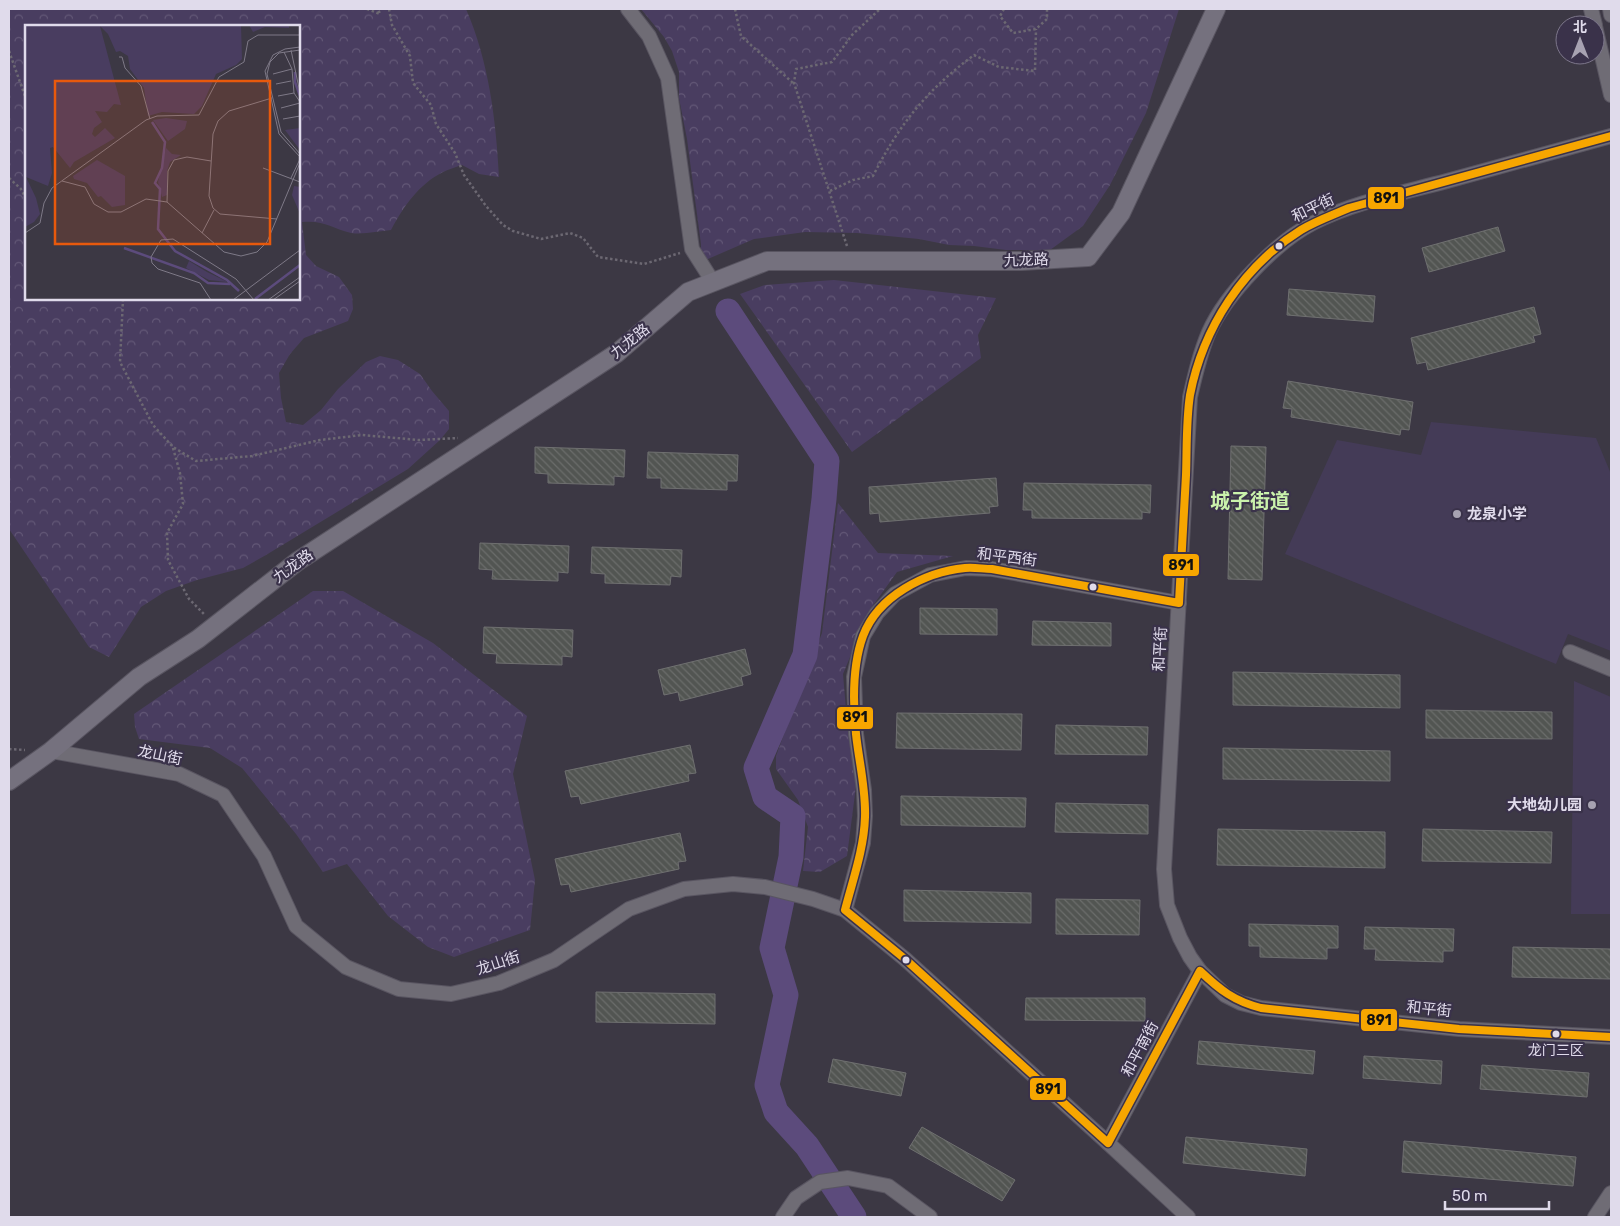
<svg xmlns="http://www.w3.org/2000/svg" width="1620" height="1226" font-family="Rubik,'Noto Sans SC',sans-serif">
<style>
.built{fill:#443b57}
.forest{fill:url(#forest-crowns);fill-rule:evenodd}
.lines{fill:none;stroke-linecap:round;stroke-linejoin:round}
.river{stroke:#5c4b7c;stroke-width:25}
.building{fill:url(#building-back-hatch);stroke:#6f7070}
.minor-casing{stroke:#595561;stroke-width:16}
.major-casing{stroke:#595561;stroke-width:20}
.path{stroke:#6c6872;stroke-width:2.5;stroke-dasharray:2.5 2.5;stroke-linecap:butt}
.minor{stroke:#6f6c75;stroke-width:14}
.major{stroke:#75717e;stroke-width:18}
.bus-1-casing{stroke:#3a324a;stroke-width:11}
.bus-1{stroke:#f7a600;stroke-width:8}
.bus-dot{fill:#e0dbeb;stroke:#3a324a;stroke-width:2}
.poi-dot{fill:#a7a2b1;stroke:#3a324a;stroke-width:2}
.labels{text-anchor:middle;stroke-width:4.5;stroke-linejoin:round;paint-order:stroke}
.bus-label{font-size:14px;fill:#e0dbeb;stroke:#3a324a}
.street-label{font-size:15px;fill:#e0dbeb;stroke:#3a324a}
.poi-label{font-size:15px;font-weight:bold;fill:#e0dbeb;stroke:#3a324a;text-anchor:start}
.district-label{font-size:20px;font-weight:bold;fill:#caf2ac;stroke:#3a324a}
.inset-river{fill:none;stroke:#5c4b7c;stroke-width:2.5}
.inset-road{fill:none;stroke:#7e7987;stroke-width:1}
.view{fill:#e8590c;fill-opacity:0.15;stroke:#e8590c;stroke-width:2.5}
.inset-edge{fill:none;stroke:#e0dbeb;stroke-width:2.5}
.line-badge{stroke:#3a324a;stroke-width:2}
.pale-badge-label{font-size:14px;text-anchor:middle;font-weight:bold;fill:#111}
</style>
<defs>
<pattern id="forest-crowns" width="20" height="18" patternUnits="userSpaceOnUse" patternTransform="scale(1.25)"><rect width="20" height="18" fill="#493d60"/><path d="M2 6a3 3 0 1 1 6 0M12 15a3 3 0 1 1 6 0" fill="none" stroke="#635877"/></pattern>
<pattern id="building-back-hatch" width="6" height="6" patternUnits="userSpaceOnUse" patternTransform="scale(1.25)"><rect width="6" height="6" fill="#525552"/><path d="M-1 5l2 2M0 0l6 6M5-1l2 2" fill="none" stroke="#6b6d6b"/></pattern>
</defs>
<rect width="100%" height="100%" fill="#3c3844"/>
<g class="built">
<path d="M1431 422 1596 438 1611 474V651L1568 634 1556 664 1285 554 1337 440 1421 455Z"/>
<path d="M1574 681 1611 697V914H1571Z"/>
</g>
<g class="forest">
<path d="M9 9H466C489 62 496 120 499 177L479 174 462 165C456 167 449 169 443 172 419 184 403 207 391 230 378 231 364 235 351 233 331 228 325 220 302 222L306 255 316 266 339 277 352 295 353 309 348 321 304 338 290 354 279 373 281 398 286 422 303 425 321 410 338 389 366 362 380 356 398 360 420 374 432 391 449 411V429L440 440 408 469 266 555 243 568 197 580 166 591 141 607 109 657 89 647 9 529ZM26 26H299V299H26Z"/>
<path d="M641 9H1179L1146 113 1110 185 1083 226 1050 250H1006L974 246 949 245 919 239 857 233 805 232 754 239 701 262V244L687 139 679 98V72L672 51 664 37Z"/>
<path d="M834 280 996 298 978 335 981 358 852 452 740 294 765 285Z"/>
<path d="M838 503 878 553 953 556 897 572 869 611 843 674 847 722 856 786 847 856 820 872 803 871 808 827 798 800 776 769V756L822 633Z"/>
<path d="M313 591H343L433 643 527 716 513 774 535 880 530 930 454 957 428 947 388 916 347 864 323 872 296 834 242 768 210 748 139 739 135 727 134 714Z"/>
</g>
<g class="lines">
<path class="river" d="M728 311 827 461 824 499 805 655 756 768 765 797 793 816 791 857 772 948 786 995 767 1085 776 1112 807 1146 854 1217"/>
</g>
<g class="building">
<path d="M1498 227 1505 251 1429 272 1422 248Z"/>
<path d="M1289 289 1375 296 1373 322 1287 315Z"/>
<path d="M1534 307 1541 334 1533 336 1535 342 1428 370 1426 362 1417 364 1411 338Z"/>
<path d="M1288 381 1413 402 1409 430 1401 429 1400 435 1291 417 1292 409 1283 408Z"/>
<path d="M1231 446 1266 447 1262 580 1228 579Z"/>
<path d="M535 447 625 450 624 477 614 476V485L548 483V474L535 473Z"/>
<path d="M648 452 738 455 737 481H727V490L661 488V478H647Z"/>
<path d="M996 478 998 506 989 507 990 513 880 522 879 513 870 514 869 487Z"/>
<path d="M1024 483 1151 485 1150 513 1142 512V519L1032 518V510H1023Z"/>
<path d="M480 543 569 546 568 573 558 572V581L492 579 493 570 479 569Z"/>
<path d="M592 547 682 550 681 577 671 576 670 585 605 583V574L591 573Z"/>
<path d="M920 608 997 609V635L920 634Z"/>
<path d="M1033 621 1111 623V646L1032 645Z"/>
<path d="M484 627 573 630 572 657 562 656V665L496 663 497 654 483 653Z"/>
<path d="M745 649 751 674 741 677 743 685 680 701 678 692 664 695 658 670Z"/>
<path d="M1233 672 1400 675V708L1233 705Z"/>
<path d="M1426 710 1552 712V739L1426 738Z"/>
<path d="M897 713 1022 714 1021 750 896 748Z"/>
<path d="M1056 725 1148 727 1147 755 1055 754Z"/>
<path d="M690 745 696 773 688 774 689 781 581 804 579 796 571 797 565 771Z"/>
<path d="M1223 748 1390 751V781L1223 779Z"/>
<path d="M901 796 1026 798 1025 827 901 825Z"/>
<path d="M1056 803 1148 805V834L1055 832Z"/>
<path d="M1218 829 1385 832V868L1217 865Z"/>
<path d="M1423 829 1552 832 1551 863 1422 861Z"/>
<path d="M680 833 686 861 678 862 679 869 571 892 569 884 561 885 555 859Z"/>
<path d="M904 890 1031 893V923L904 921Z"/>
<path d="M1056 899 1140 900 1139 935 1056 934Z"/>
<path d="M1249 924 1338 926V948H1327V959L1260 957V946H1249Z"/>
<path d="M1365 927 1454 929 1453 951H1443V962L1375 960 1376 949H1364Z"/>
<path d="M1513 947 1611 949V979L1512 977Z"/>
<path d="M596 992 715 994V1024L596 1022Z"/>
<path d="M1026 998H1145V1021L1025 1020Z"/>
<path d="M1199 1041 1315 1051 1313 1074 1197 1064Z"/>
<path d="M1364 1056 1442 1061 1441 1084 1363 1078Z"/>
<path d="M833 1059 906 1073 901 1096 828 1082Z"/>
<path d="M1482 1065 1589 1073 1587 1097 1480 1089Z"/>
<path d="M922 1127 1015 1180 1002 1201 909 1148Z"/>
<path d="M1186 1137 1307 1149 1305 1176 1183 1163Z"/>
<path d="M1404 1141 1576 1157 1573 1186 1402 1172Z"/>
</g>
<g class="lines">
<defs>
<g id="minor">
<path d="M628 9 649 36 668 78 692 249 713 282"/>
<path d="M1591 9 1595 25"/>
<path d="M1610 9 1611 15"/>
<path d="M1595 26 1611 95"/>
<path d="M1611 136C1556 151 1501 166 1447 181 1402 193 1354 202 1313 223 1276 242 1226 294 1209 332 1200 353 1195 375 1190 397L1164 869 1167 905 1180 938 1190 957 1200 971 1225 995 1241 1003 1261 1008 1459 1029 1611 1037"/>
<path d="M1570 652 1611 669"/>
<path d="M51 751 179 774 223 795 264 856 296 926 346 967 399 989 451 994 499 983 554 960 629 909 684 889 733 884 765 887 813 899 845 910 905 959 1108 1143 1188 1217"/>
<path d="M845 910 863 843 865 816 864 790 856 734 854 677 863 636 877 613 895 594 930 575 966 568 992 569 1179 603"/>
<path d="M1108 1143 1200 971"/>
<path d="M783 1217 796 1198 820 1182 848 1178 888 1186 930 1217"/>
<path d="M1595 1217 1611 1193"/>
</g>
<path id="major" d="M9 781 51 751 139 677 198 639 298 561 617 353 688 292 767 261H1021L1088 257 1121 213 1216 9"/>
</defs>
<use href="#minor" class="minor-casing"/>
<use href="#major" class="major-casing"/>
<g class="path">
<path d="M367 9 380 14 378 9"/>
<path d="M389 9 392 25 410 56 413 83 431 105 436 124 455 153 464 175 486 206 503 225 513 231 541 239 570 233 583 238 598 257 644 264 680 253"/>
<path d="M735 9 741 36 793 83"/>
<path d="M1004 9 1000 16 1013 33 1036 29 1047 19V9"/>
<path d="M9 51 26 99"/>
<path d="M9 178 21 189 26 199"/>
<path d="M830 191 853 180 873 176C900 123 927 90 974 55L999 67 1035 71 1036 29"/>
<path d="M847 246 794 83 796 69 832 62 852 35 880 9"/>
<path d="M123 299 120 362 153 425 173 447 196 461 252 456 320 440 362 435 419 440 458 438"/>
<path d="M173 448 180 473 183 504 167 533 168 560 189 599 204 614"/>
<path d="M9 749 25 750"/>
</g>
<use href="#minor" class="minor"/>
<use href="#major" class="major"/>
<defs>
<path id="bus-1" d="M1611 136 1349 208C1333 215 1316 221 1301 230 1243 266 1203 328 1190 395 1186 421 1187 449 1186 475 1184 517 1181 560 1179 603L992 569C983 569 974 567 965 568 925 572 878 596 863 636 852 666 853 704 856 734 859 762 866 789 865 817 864 849 853 879 845 910L905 959 1108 1143 1200 971C1220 990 1234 1001 1261 1008L1459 1029 1611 1037"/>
</defs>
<use href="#bus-1" class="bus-1-casing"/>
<use href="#bus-1" class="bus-1"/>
</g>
<g class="bus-dot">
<circle cx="1279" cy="246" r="4.5"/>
<circle cx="1093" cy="587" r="4.5"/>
<circle cx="906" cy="960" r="4.5"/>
<circle cx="1556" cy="1034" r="4.5"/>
</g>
<g class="poi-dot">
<circle cx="1457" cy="514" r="5"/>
<circle cx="1592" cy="805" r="5"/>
</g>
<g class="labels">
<g class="bus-label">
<text x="1556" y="1055">龙门三区</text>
</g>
<g class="street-label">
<text transform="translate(1313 208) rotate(-26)" y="5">和平街</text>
<text transform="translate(1026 260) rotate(-2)" y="5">九龙路</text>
<text transform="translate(630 341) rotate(-39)" y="5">九龙路</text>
<text transform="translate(1007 557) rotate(7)" y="5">和平西街</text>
<text transform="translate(293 566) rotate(-36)" y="5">九龙路</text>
<text transform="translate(1160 649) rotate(-87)" y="5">和平街</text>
<text transform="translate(160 755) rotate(12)" y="5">龙山街</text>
<text transform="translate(498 963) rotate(-18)" y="5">龙山街</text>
<text transform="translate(1429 1009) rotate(6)" y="5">和平街</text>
<text transform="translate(1140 1049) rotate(-62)" y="5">和平南街</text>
</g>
<g class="poi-label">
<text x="1467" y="519">龙泉小学</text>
<text x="1582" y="810" text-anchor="end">大地幼儿园</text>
</g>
<g class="district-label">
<text x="1250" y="508">城子街道</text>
</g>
</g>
<g transform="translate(25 25)">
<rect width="275" height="275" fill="#3c3844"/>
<path d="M0 0H216L217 34 211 40 191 49 177 81 169 89 137 87 123 91 119 63 105 44 103 31 95 26 91 27 83 9 75 1 96 80 89 79 82 87 70 86 77 97 69 103 67 109 70 112 80 103 90 113 49 137 45 143 28 122 25 123 27 148 23 161 1 152 11 173 15 189 9 197 0 202ZM224 0H264V3L240 2 228 7ZM141 93 162 96 160 104 143 116 128 95ZM275 103V125L260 105ZM141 123 147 129 156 130 145 137 142 146V170L137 172 133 157ZM72 135 100 151V180L87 182 76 171 73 172 62 158 49 154 48 151ZM269 161 275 162V189L267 170ZM164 236 182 247 203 257 184 255 161 243Z" fill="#493d60"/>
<path class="inset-river" d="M270 47V57L275 71M127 97 140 117 137 143 130 158 135 164 133 204 150 226 202 255 214 266M99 223 169 248 183 258 205 259M230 274 275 240"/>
<path class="inset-road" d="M275 22 260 24 248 30 240 46 254 109 275 132M266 25 275 68M275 25 254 28 245 37 242 49 256 107 275 129M259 27 267 44 269 68 275 77M94 32H97L100 43 116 61 125 94M248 49 267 44M251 59 266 56M253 71 269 68M247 73 204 86 193 96 188 109 184 171 188 183 195 189 252 194M256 83 275 78M258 94 275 91M238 143 275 157M266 153 275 134M37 156 60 162 69 179 83 187H96L121 174 142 177 199 227 216 231 232 227 242 217 275 138M142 177 143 146 149 135 162 132 186 136M0 208 15 198 19 178 27 163 121 95 132 91 174 90 194 52 219 37 223 16 233 10H275M177 208 189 185M186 275 175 258 133 244 127 238 126 232 136 215 148 214 211 254 229 275M208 275 275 225M243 275 275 252M248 275 275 256"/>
<path class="view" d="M30 56H245V219H30Z"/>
<rect width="275" height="275" class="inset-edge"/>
</g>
<g class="line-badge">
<rect x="1367" y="186" width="38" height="24" rx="5" fill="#f7a600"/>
<rect x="1162" y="553" width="38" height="24" rx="5" fill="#f7a600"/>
<rect x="836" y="706" width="38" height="24" rx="5" fill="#f7a600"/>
<rect x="1360" y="1008" width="38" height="24" rx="5" fill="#f7a600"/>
<rect x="1029" y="1077" width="38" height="24" rx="5" fill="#f7a600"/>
</g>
<g class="pale-badge-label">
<text x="1386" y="203">891</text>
<text x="1181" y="570">891</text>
<text x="855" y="722">891</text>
<text x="1379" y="1025">891</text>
<text x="1048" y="1094">891</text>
</g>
<rect width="1620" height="1226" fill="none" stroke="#e0dbeb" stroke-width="20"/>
<g transform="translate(1580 40)"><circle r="24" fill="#3a324a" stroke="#7c768a"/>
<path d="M0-4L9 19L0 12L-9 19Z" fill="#a7a2b1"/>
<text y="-8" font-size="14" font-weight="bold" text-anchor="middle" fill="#e0dbeb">北</text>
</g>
<path d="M1445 1201v8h104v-8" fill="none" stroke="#e0dbeb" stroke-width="2.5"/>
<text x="1452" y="1201" font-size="15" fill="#e0dbeb" stroke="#3a324a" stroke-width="4" paint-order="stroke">50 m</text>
</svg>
